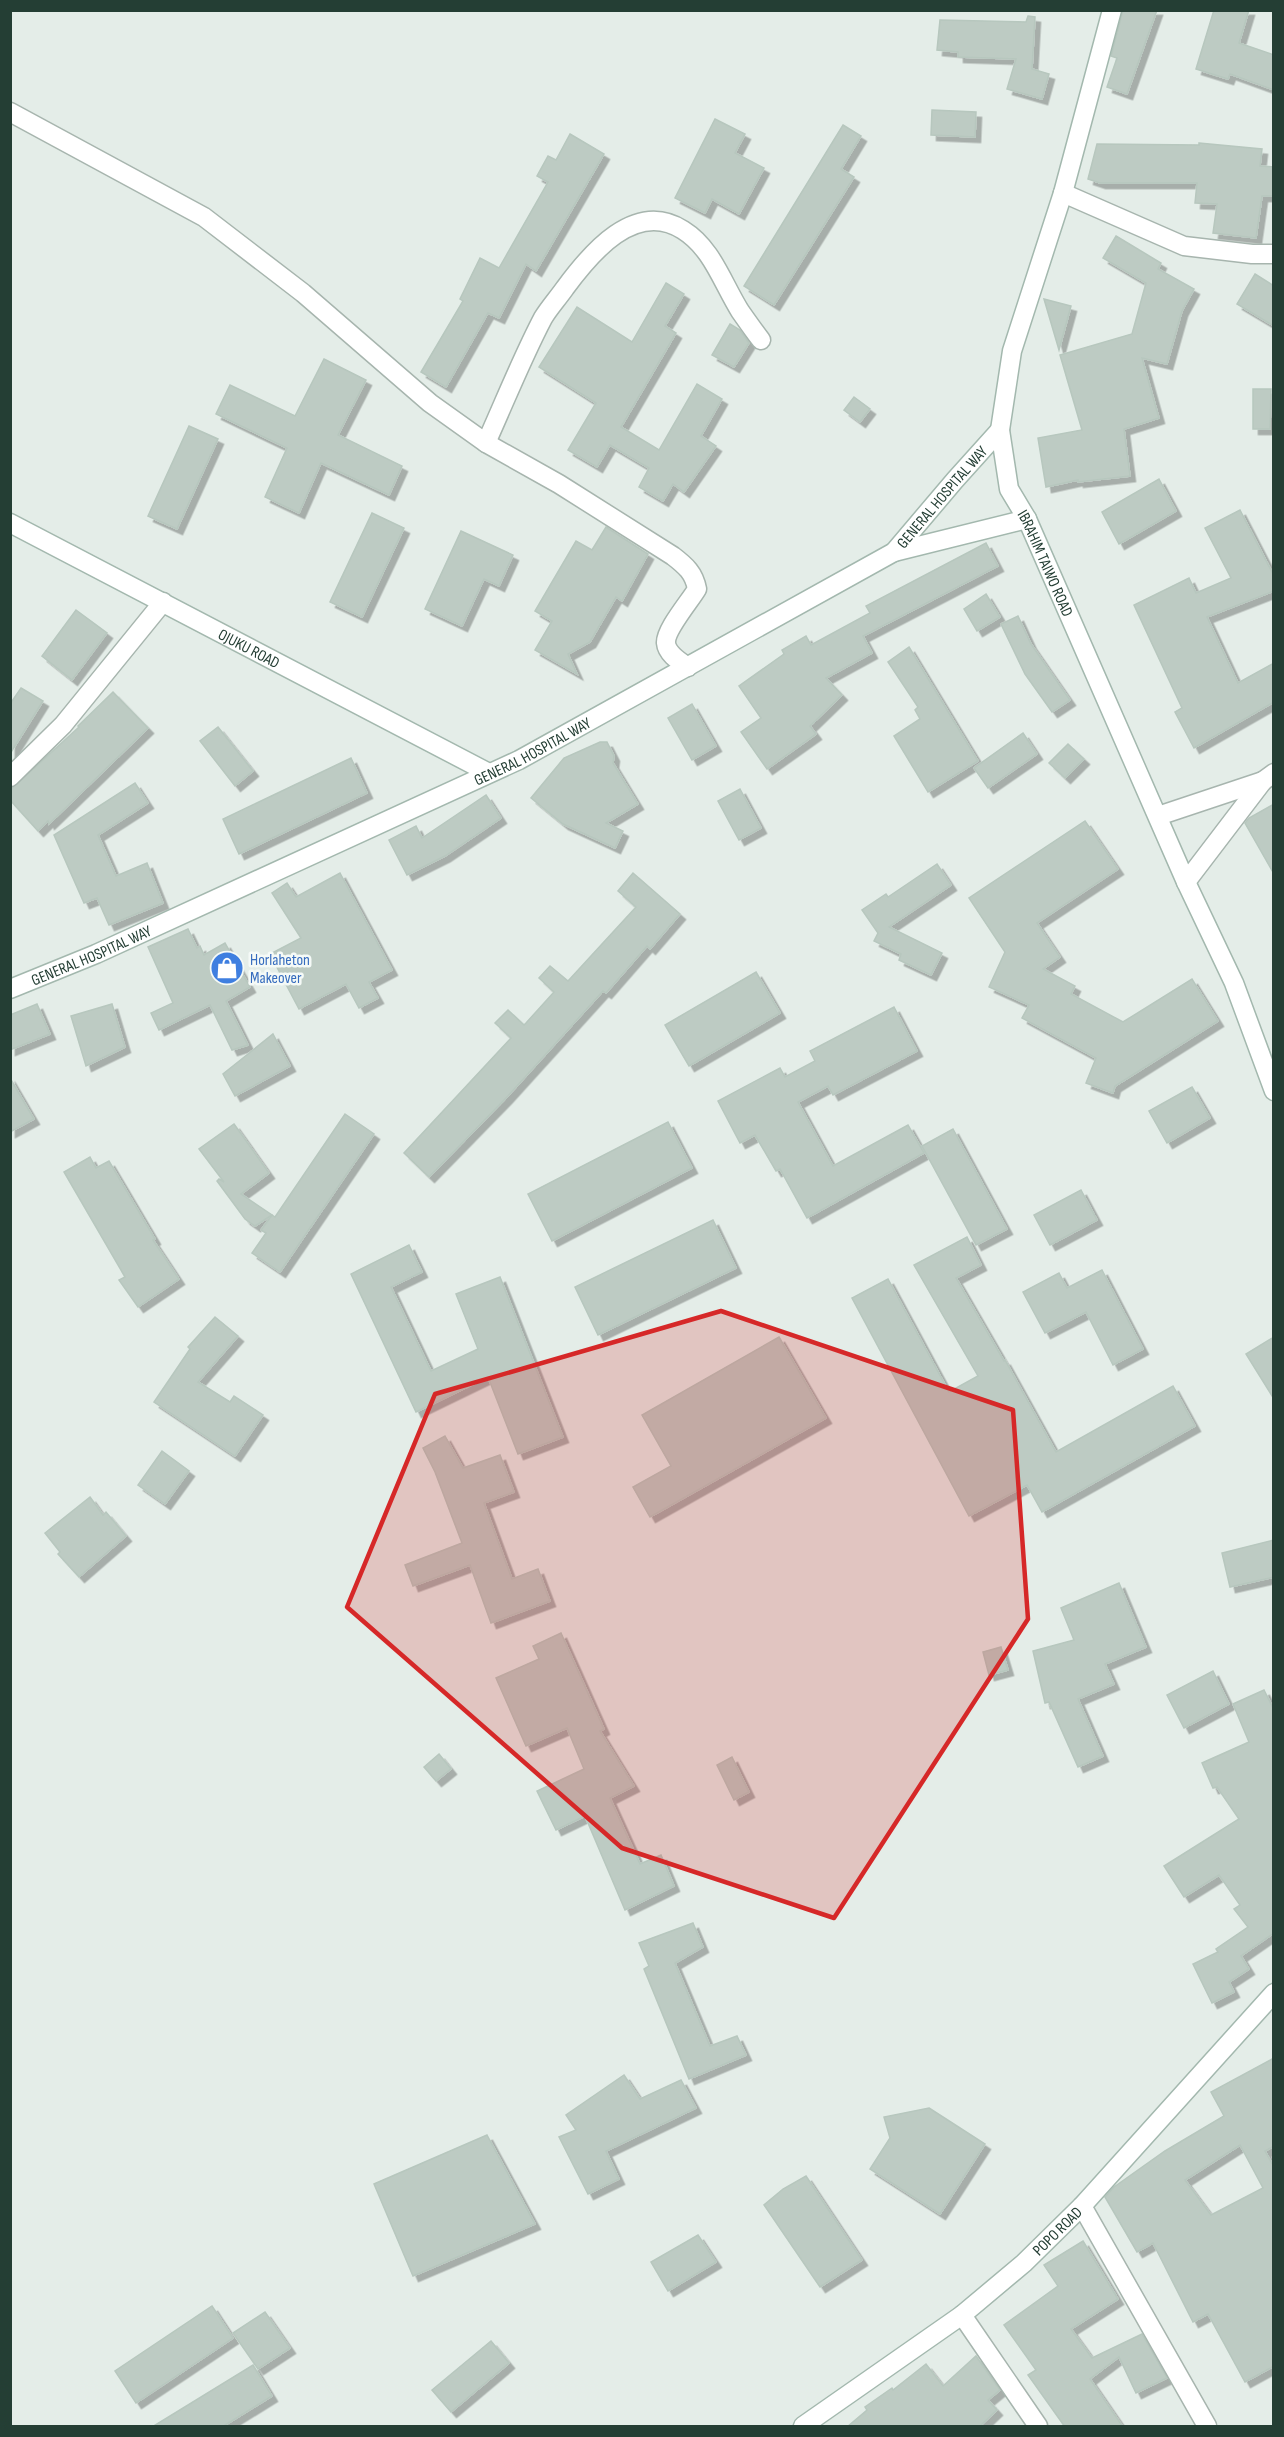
<svg xmlns="http://www.w3.org/2000/svg" width="1284" height="2437" font-family="'Sofia Sans Condensed',sans-serif">
<style>
.building{fill:#bdcbc3;stroke:#b7c7be;stroke-width:1.5;fill-rule:evenodd;filter:url(#shadow)}
.lines{fill:none;stroke-linecap:round;stroke-linejoin:round}
.street-casing{stroke:#a7b5ae;stroke-width:21}
.secondary-casing{stroke:#a3b8ae;stroke-width:21}
.street{stroke:#fff;stroke-width:18}
.secondary{stroke:#fff;stroke-width:18}
.marked{fill:#d62828;fill-opacity:0.2;stroke:#d62828;stroke-width:4.5;stroke-linejoin:round}
.labels{text-anchor:middle;stroke-width:5;stroke-linejoin:round;paint-order:stroke}
.street-label{font-size:16px;fill:#243e34;stroke:#f5faf7}
.shop-label{font-size:16px;fill:#366cbe;stroke:#f5faf7;text-anchor:start}
</style>
<defs>
<filter id="shadow"><feDropShadow dx="5.5" dy="5.5" stdDeviation="0" flood-color="#0004"/></filter>
</defs>
<rect width="100%" height="100%" fill="#e4ede8"/>
<g class="building">
<path d="M1123 10H1157L1127 94 1107 87 1117 58 1111 56Z"/>
<path d="M1214 10H1249L1239 43 1274 55V90L1230 74 1228 79 1196 69Z"/>
<path d="M1028 16 1035 17 1032 69 1049 74 1042 99 1007 89 1016 59 958 57V52L937 50 940 20 1026 22Z"/>
<path d="M932 110 976 112 975 137 931 135Z"/>
<path d="M715 119 745 134 735 153 764 168 739 214 712 199 705 213 675 198Z"/>
<path d="M843 125 861 136 841 169 854 177 774 305 744 286Z"/>
<path d="M570 134 604 154 536 271 526 264 499 318 488 313 446 387 421 372 463 301 460 299 480 258 499 268 548 182 537 176 548 156 556 160Z"/>
<path d="M1199 143 1262 149 1260 166 1274 167V196H1262L1256 238 1213 233 1217 204 1195 203 1197 183H1100L1088 179 1097 144 1199 145Z"/>
<path d="M1116 236 1161 263 1158 269 1194 289 1182 311 1167 364 1142 358 1159 418 1124 429 1130 476 1078 482V480L1046 487 1038 438 1082 430 1060 355 1132 334 1146 283 1103 258Z"/>
<path d="M1255 274 1274 286V326L1237 304Z"/>
<path d="M666 283 684 294 665 326 676 333 621 427 659 450 697 384 722 399 701 436 716 446 684 492 673 484 663 501 639 487 649 468 610 445 597 467 568 450 596 403 539 367 577 307 632 342Z"/>
<path d="M1044 299 1071 306 1059 350Z"/>
<path d="M730 324 740 330 749 343 734 367 712 355Z"/>
<path d="M324 359 366 380 338 435 402 466 389 495 321 463 299 513 265 497 287 448 216 414 230 385 295 416Z"/>
<path d="M1253 389H1271L1270 429H1253Z"/>
<path d="M854 397 870 409 860 422 844 410Z"/>
<path d="M189 426 218 439 177 529 148 516Z"/>
<path d="M1159 479 1176 511 1119 544 1102 512Z"/>
<path d="M1240 510 1274 576V591L1207 617 1238 683 1274 663V702L1194 748 1175 712 1182 708 1134 605 1189 578 1196 593 1231 578 1205 528Z"/>
<path d="M372 513 404 528 362 617 330 602Z"/>
<path d="M606 527 648 554 622 601 616 597 590 642 568 654 577 674 535 650 552 621 535 611 576 541 592 550Z"/>
<path d="M461 531 513 555 499 586 484 579 462 626 425 609Z"/>
<path d="M986 543 998 566 863 636 872 653 826 678 842 695 810 726 816 734 767 769 741 732 761 718 739 686 784 654 782 650 806 636 811 645 870 613 866 606Z"/>
<path d="M986 594 1000 617 977 631 964 609Z"/>
<path d="M76 610 107 633 72 680 42 656Z"/>
<path d="M1018 616 1031 644 1070 700 1052 712 1025 674 1001 624Z"/>
<path d="M909 647 978 761 928 792 894 736 920 719 915 710 918 707 888 662Z"/>
<path d="M21 688 43 701 10 754V704Z"/>
<path d="M113 692 148 728 49 824 48 821 38 831 10 800V790L79 727 78 726Z"/>
<path d="M692 704 716 746 692 760 668 718Z"/>
<path d="M218 727 253 771 235 786 200 741Z"/>
<path d="M1023 733 1037 754 988 788 974 768Z"/>
<path d="M600 742H607L614 756 613 763 638 804 606 823 623 831 615 848 563 824 531 798 564 758Z"/>
<path d="M1068 744 1084 759 1065 778 1049 763Z"/>
<path d="M351 758 367 793 239 854 223 819Z"/>
<path d="M135 783 148 803 98 835 116 876 147 863 163 903 109 925 97 898 84 903 54 835Z"/>
<path d="M740 789 761 828 739 840 718 801Z"/>
<path d="M486 795 501 818 445 856 407 875 389 840 416 826 422 838Z"/>
<path d="M1274 804V874L1245 823 1249 818Z"/>
<path d="M1085 821 1118 869 1037 923 1060 957 1043 969 1075 986 1071 994 1123 1022 1192 979 1218 1021 1115 1086 1113 1093 1086 1083 1096 1058 1022 1018 1029 1005 989 987 1005 952 969 898Z"/>
<path d="M937 864 951 885 889 927 942 953 931 975 899 960 901 954 874 941 878 933 862 910 886 894 888 897Z"/>
<path d="M340 873 392 970 369 982 378 998 359 1008 346 984 299 1009 270 954 301 938 272 893 287 883 296 897Z"/>
<path d="M633 873 680 914 650 949 647 946 606 993 603 991 507 1097 429 1177 404 1153 511 1038 495 1023 508 1010 524 1025 526 1023 554 992 539 978 550 966 568 981 636 907 618 891Z"/>
<path d="M188 929 197 948 200 946 204 955 225 943 250 987 226 1001 248 1045 232 1050 210 1005 159 1030 151 1013 173 1003 148 947Z"/>
<path d="M756 972 780 1013 689 1066 665 1025Z"/>
<path d="M37 1004 50 1034 10 1050V1015Z"/>
<path d="M112 1004 125 1047 86 1066 71 1016Z"/>
<path d="M894 1007 917 1051 833 1095 828 1086 798 1102 833 1166 908 1125 924 1153 807 1218 780 1169 776 1171 755 1135 740 1143 718 1101 780 1068 785 1077 815 1061 810 1051Z"/>
<path d="M273 1034 290 1066 235 1096 223 1074Z"/>
<path d="M10 1078 34 1119 10 1132Z"/>
<path d="M1192 1087 1210 1118 1167 1143 1149 1111Z"/>
<path d="M345 1114 374 1134 280 1272 252 1253 266 1233 261 1230 272 1215 275 1217Z"/>
<path d="M668 1122 692 1168 552 1241 528 1194Z"/>
<path d="M234 1124 269 1173 241 1194 272 1215 255 1226 245 1219 217 1181 219 1179 224 1182 199 1149Z"/>
<path d="M953 1129 1007 1229 976 1245 922 1146Z"/>
<path d="M90 1157 96 1168 109 1161 155 1239 153 1240 179 1279 138 1307 119 1280 125 1277 64 1172Z"/>
<path d="M1081 1190 1097 1220 1050 1245 1034 1215Z"/>
<path d="M713 1220 736 1268 598 1335 575 1287Z"/>
<path d="M967 1237 981 1265 956 1278 1004 1361 1005 1360 1056 1452 1173 1386 1195 1426 1042 1512 1027 1485 969 1516 852 1298 888 1279 949 1392 978 1376 914 1265Z"/>
<path d="M409 1245 422 1272 391 1287 431 1371 478 1349 456 1294 500 1277 563 1437 518 1454 488 1377 416 1412 351 1274Z"/>
<path d="M1102 1270 1143 1349 1113 1365 1086 1312 1045 1333 1023 1292 1059 1273 1067 1288Z"/>
<path d="M215 1317 238 1336 198 1382 230 1402 234 1396 263 1415 235 1456 154 1402 190 1349 188 1347Z"/>
<path d="M779 1337 826 1418 650 1517 633 1487 671 1466 642 1415Z"/>
<path d="M1274 1337V1399L1246 1354Z"/>
<path d="M445 1436 463 1468 500 1455 514 1492 484 1503 512 1579 538 1569 550 1601 491 1623 470 1565 413 1586 405 1565 462 1543 435 1472 423 1448Z"/>
<path d="M162 1451 189 1471 165 1504 138 1485Z"/>
<path d="M90 1497 103 1515 106 1512 126 1536 79 1577 58 1554 60 1552 45 1533Z"/>
<path d="M1274 1540V1577L1230 1587 1222 1553Z"/>
<path d="M1119 1583 1146 1647 1105 1664 1114 1684 1078 1699 1103 1756 1078 1767 1049 1702 1045 1703 1033 1651 1074 1640 1061 1608Z"/>
<path d="M561 1633 604 1729 600 1731 634 1786 610 1798 640 1864 661 1855 674 1886 625 1910 585 1816 556 1830 537 1791 584 1769 567 1728 526 1746 496 1678 539 1659 533 1646Z"/>
<path d="M1001 1647 1008 1670 989 1675 983 1652Z"/>
<path d="M1213 1671 1229 1704 1184 1728 1167 1695Z"/>
<path d="M1264 1690 1274 1710V1933L1241 1956 1249 1969 1229 1982 1234 1992 1212 2003 1193 1964 1218 1952 1216 1949 1248 1927 1234 1909 1240 1905 1219 1875 1184 1897 1164 1866 1239 1819 1217 1787 1213 1788 1202 1763 1249 1742 1233 1704Z"/>
<path d="M439 1754 451 1769 436 1781 424 1767Z"/>
<path d="M732 1757 749 1792 734 1800 717 1765Z"/>
<path d="M693 1923 703 1947 675 1963 710 2046 737 2036 746 2055 689 2079 644 1969 649 1966 639 1943Z"/>
<path d="M1274 2058V2146L1265 2151 1274 2167V2366L1245 2382 1208 2314 1193 2322 1153 2243 1137 2252 1105 2197 1114 2187 1165 2151 1224 2116 1211 2092ZM1240 2145 1263 2188 1211 2215 1185 2180Z"/>
<path d="M624 2075 640 2099 681 2080 696 2108 606 2151 619 2179 588 2194 559 2137 576 2130 566 2115Z"/>
<path d="M929 2108 985 2144 940 2214 870 2169 890 2138 884 2117Z"/>
<path d="M487 2135 535 2224 413 2276 374 2184Z"/>
<path d="M806 2176 862 2260 820 2287 764 2205 783 2189Z"/>
<path d="M698 2235 716 2262 668 2291 651 2262Z"/>
<path d="M1083 2241 1118 2299 1071 2329 1092 2358 1142 2334 1167 2378 1136 2393 1119 2357 1090 2379 1123 2427H1065L1028 2375 1036 2370 1004 2325 1058 2286 1044 2265Z"/>
<path d="M212 2306 233 2338 136 2403 115 2371Z"/>
<path d="M265 2312 290 2348 258 2369 233 2333Z"/>
<path d="M491 2341 509 2363 451 2412 432 2390Z"/>
<path d="M976 2356 1000 2390 988 2400 997 2410 979 2427H847L867 2410 865 2407 892 2388 893 2390 926 2364 943 2386Z"/>
<path d="M253 2365 272 2396 222 2427H152Z"/>
</g>
<g class="lines">
<defs>
<g id="street">
<path d="M10 112 204 217 303 293 430 403 486 443 559 484 673 556C686 566 694 573 697 589 690 601 665 630 666 643 667 654 679 661 688 667"/>
<path d="M1063 193 1184 246 1252 254H1274"/>
<path d="M486 443C505 401 522 358 543 318 549 308 558 298 565 288 590 254 635 199 683 230 712 248 722 282 740 311 747 321 754 331 761 340"/>
<path d="M10 777 63 725 163 602"/>
<path d="M1158 816 1263 781 1274 773"/>
<path d="M1186 882 1263 781"/>
<path d="M1082 2206 1207 2426"/>
<path d="M962 2315 1038 2426"/>
</g>
<g id="secondary">
<path id="s1" d="M1112 10 1063 193 1012 351 1000 430 1009 489 1027 519 1186 882 1234 983 1274 1091"/>
<path id="s2" d="M10 523 489 773"/>
<path d="M894 552 1027 519"/>
<path id="s3" d="M10 989 96 954 519 760 894 552 955 480 1000 430"/>
<path id="s4" d="M803 2426 962 2315 1024 2263 1082 2206 1274 1993"/>
</g>
</defs>
<use href="#street" class="street-casing"/>
<use href="#secondary" class="secondary-casing"/>
<use href="#street" class="street"/>
<use href="#secondary" class="secondary"/>
</g>
<path class="marked" d="M721 1311 1013 1410 1028 1619 834 1918 622 1848 347 1607 435 1394Z"/>
<defs>
<symbol id="shop-disc" viewBox="-11 -11 22 22"><circle r="9.5" fill="#3f7fe0" stroke="#f5faf7"/><path d="M-5-2.5h2.3a2.7 3.5 0 0 1 5.4 0H5L5.5 6h-11ZM-1.5-2.5h3a1.5 2.3 0 0 0-3 0Z" fill="#fff"/></symbol>
</defs>
<g fill-rule="evenodd">
<use href="#shop-disc" x="208" y="949" width="38" height="38"/>
</g>
<g class="labels">
<g class="street-label">
<text dy="6" stroke="none"><textPath href="#s3" startOffset="1060">GENERAL HOSPITAL WAY</textPath></text>
<text dy="6" stroke="none"><textPath href="#s1" startOffset="578">IBRAHIM TAIWO ROAD</textPath></text>
<text dy="6" stroke="none"><textPath href="#s2" startOffset="270">OJUKU ROAD</textPath></text>
<text dy="6" stroke="none"><textPath href="#s3" startOffset="574">GENERAL HOSPITAL WAY</textPath></text>
<text dy="6" stroke="none"><textPath href="#s3" startOffset="88">GENERAL HOSPITAL WAY</textPath></text>
<text dy="6" stroke="none"><textPath href="#s4" startOffset="321">POPO ROAD</textPath></text>
</g>
<g class="shop-label">
<text x="250" y="965">Horlaheton<tspan x="250" dy="18">Makeover</tspan></text>
</g>
</g>
<rect width="1284" height="2437" fill="none" stroke="#243e34" stroke-width="24"/>
</svg>
